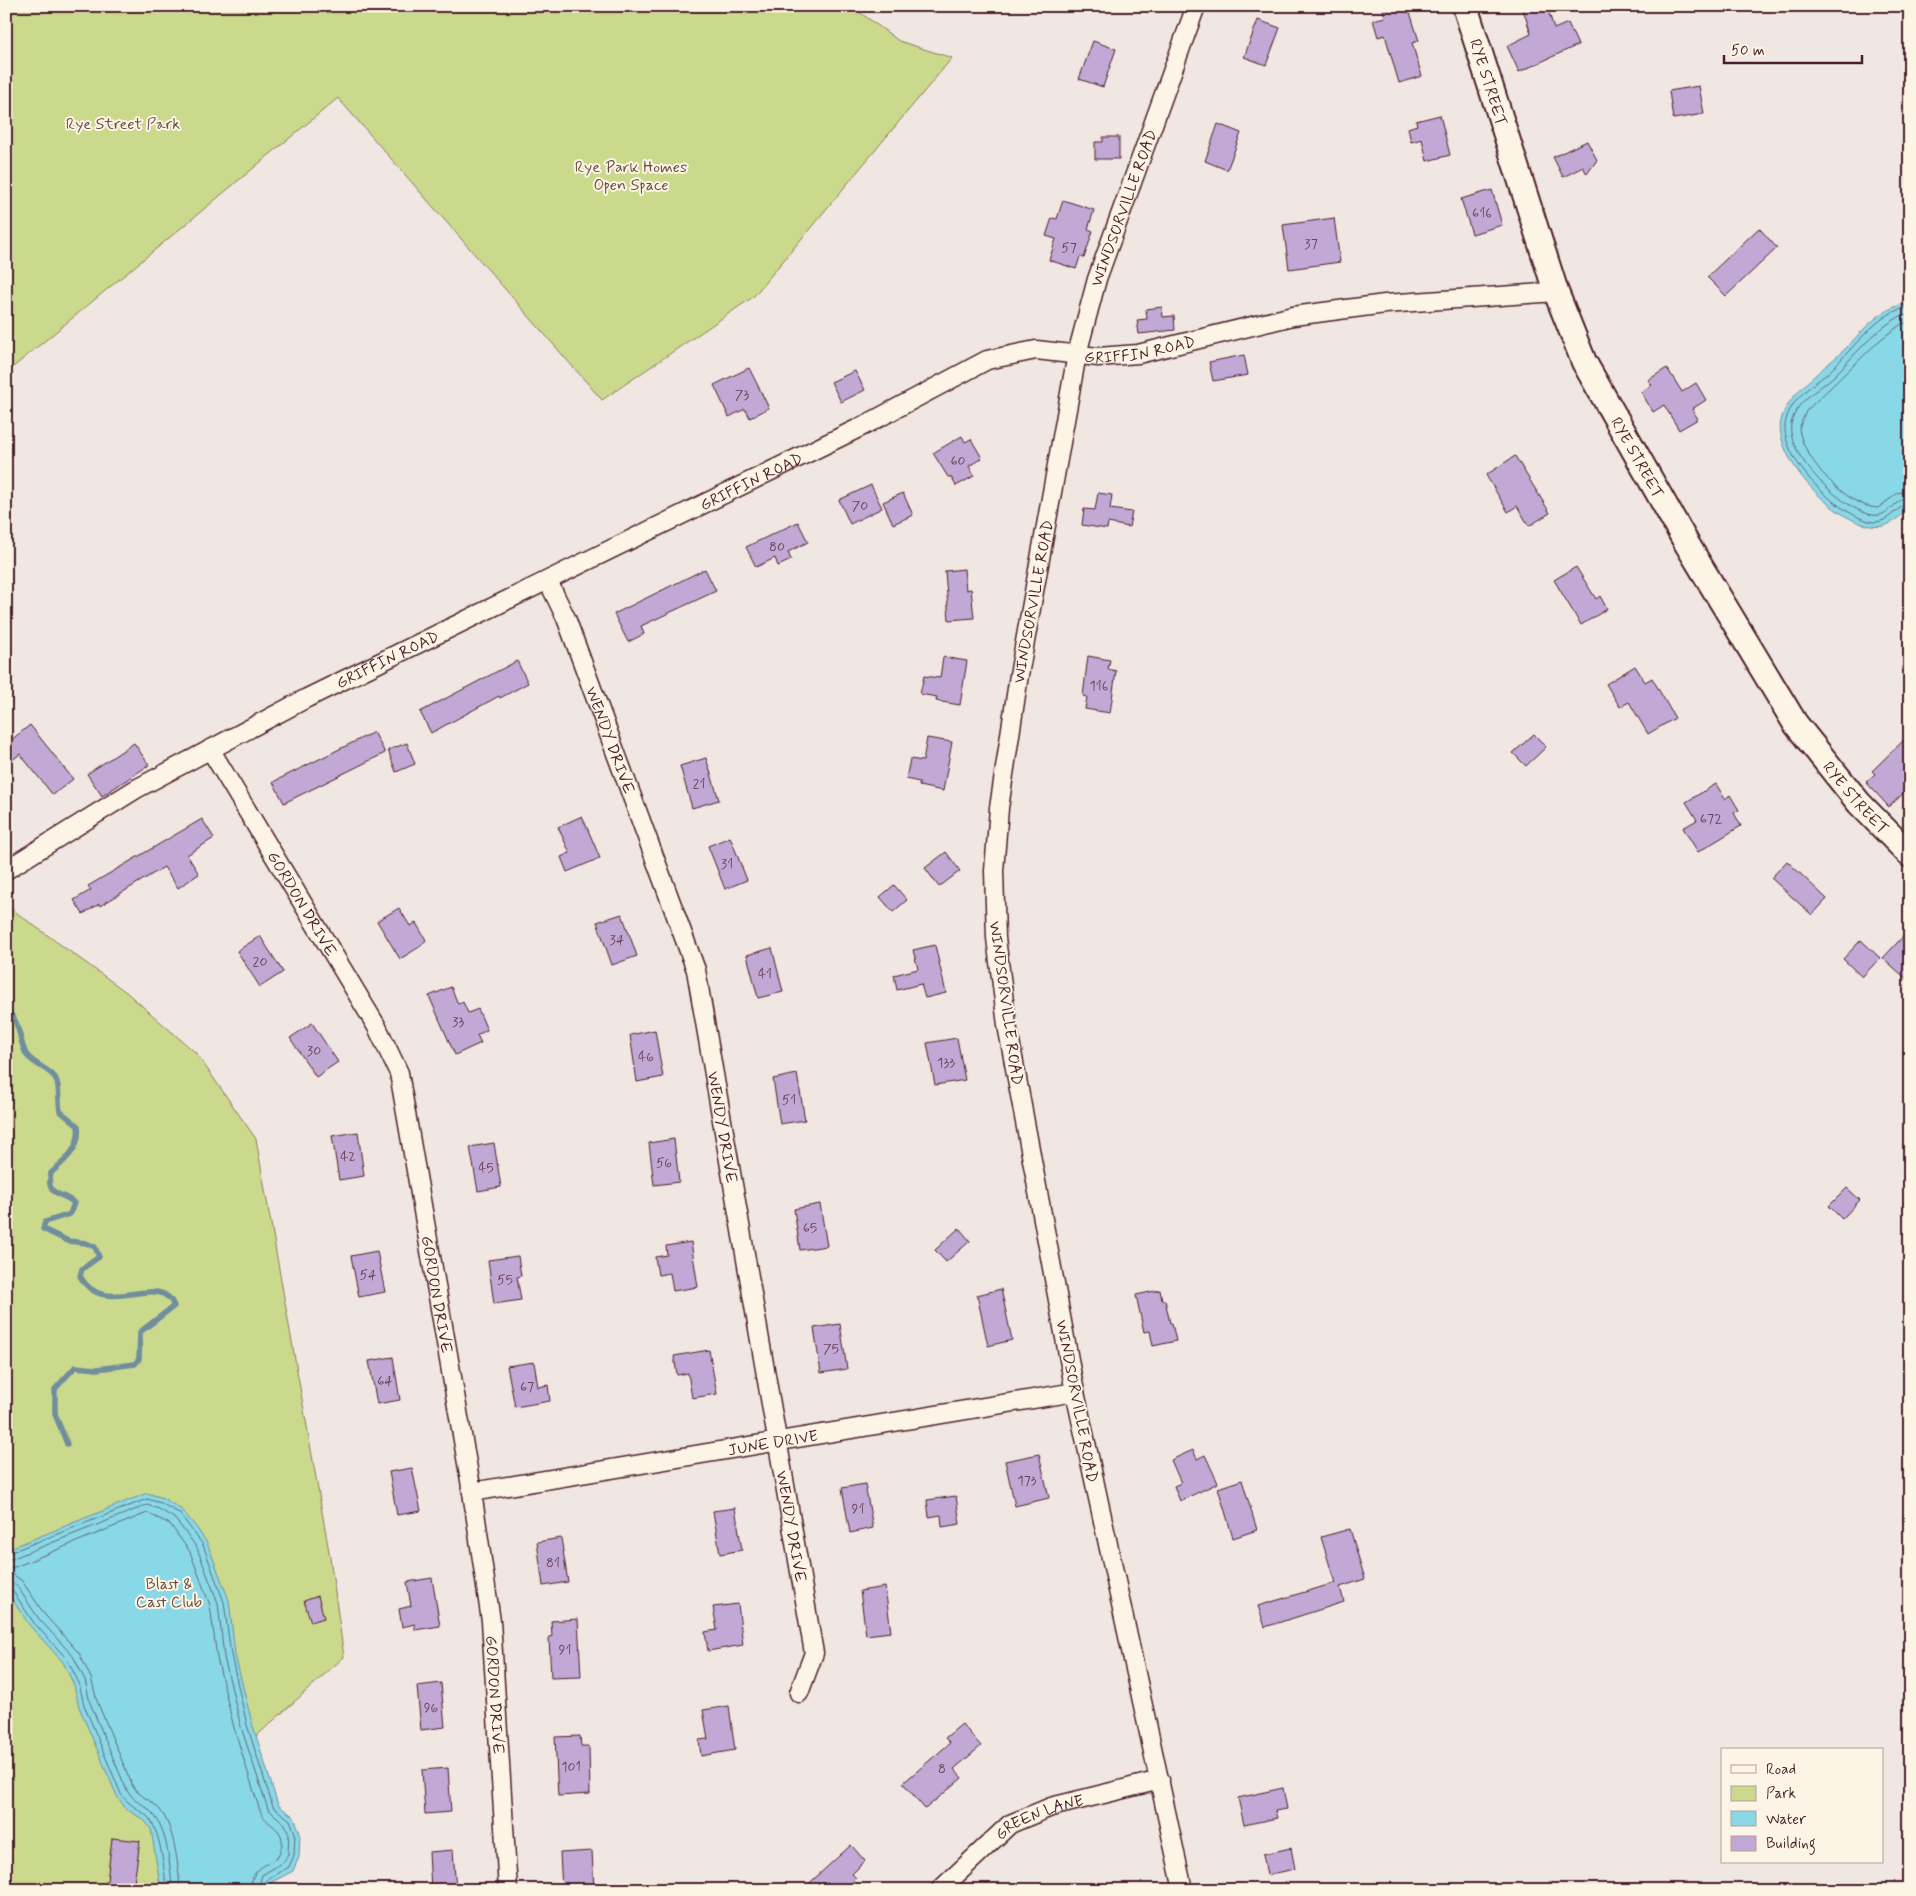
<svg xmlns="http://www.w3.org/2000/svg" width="1916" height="1896" font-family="Mynerve,sans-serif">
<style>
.green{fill:#cbd98d;stroke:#8a7c5c}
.water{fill:#89d8e7;stroke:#708e9c}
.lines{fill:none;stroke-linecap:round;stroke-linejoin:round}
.shore{stroke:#636976;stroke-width:1}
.stream{stroke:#708e9c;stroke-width:5.5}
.building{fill:#c2a8d5;stroke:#4a1f2b}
.street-casing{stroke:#4a1f2b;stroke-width:21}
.secondary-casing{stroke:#4a1f2b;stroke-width:28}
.street{stroke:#fcf5e5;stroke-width:18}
.secondary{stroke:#fcf5e5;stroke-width:24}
.labels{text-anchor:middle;stroke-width:4;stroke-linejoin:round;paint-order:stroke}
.number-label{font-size:14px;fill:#684156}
.street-label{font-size:16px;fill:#4a1f2b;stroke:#fcf5e5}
.park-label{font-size:16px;fill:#6a4e44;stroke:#fcf5e5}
</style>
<rect width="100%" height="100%" fill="#f0e6e2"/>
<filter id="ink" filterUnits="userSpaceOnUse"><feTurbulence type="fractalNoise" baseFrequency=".02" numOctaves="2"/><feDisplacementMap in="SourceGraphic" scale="10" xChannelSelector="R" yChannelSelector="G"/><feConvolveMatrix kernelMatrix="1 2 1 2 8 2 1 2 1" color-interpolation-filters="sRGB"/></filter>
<g filter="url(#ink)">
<g class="green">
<path d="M6 6H851L899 41 952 58 753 297 602 400 338 98 6 373Z"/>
<path d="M7 906 126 992 196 1053 256 1139 330 1557 344 1657 222 1767 244 1890H6Z"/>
</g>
<g class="water">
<path d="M1910 304V506C1903 514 1893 524 1883 526 1843 534 1768 455 1782 417 1791 390 1826 368 1846 348 1863 330 1884 304 1910 304Z"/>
<path d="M147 1493 163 1498 182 1510 196 1527 207 1543 229 1600 235 1655 252 1723 278 1805 294 1817 300 1833 299 1857 293 1871 270 1883 269 1890H161L151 1829 144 1820 126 1809 117 1796 79 1707 74 1685 63 1662 30 1626 6 1590V1551L11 1548Z"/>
</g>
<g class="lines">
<g class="shore">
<path d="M1910 309C1906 309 1902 309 1898 310 1873 319 1848 354 1828 373 1817 382 1803 391 1794 403 1791 408 1787 414 1786 420 1776 456 1840 518 1874 522 1890 523 1896 505 1910 504"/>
<path d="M1910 315C1906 315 1902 315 1899 317 1873 331 1854 356 1834 376 1823 386 1809 394 1799 406 1796 411 1792 418 1791 424 1786 456 1843 510 1873 515 1889 518 1895 498 1910 497"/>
<path d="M1910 323H1903L1881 339 1806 411 1799 429C1803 459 1847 507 1878 508L1898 493 1910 490"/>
<path d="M6 1554 147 1499 161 1503 179 1513 192 1530 203 1545 224 1602 231 1655 247 1725 273 1807 290 1820 295 1833 294 1855 289 1867 267 1879 264 1890"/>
<path d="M6 1561 147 1505 159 1509 174 1518 187 1534 197 1548 218 1603 224 1657 241 1727 268 1809 285 1824 289 1834 288 1854 284 1862 262 1875 258 1890"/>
<path d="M6 1568 15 1567 147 1513 170 1524 190 1552 210 1605 217 1658 234 1728 260 1811C269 1830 291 1827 278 1857 263 1867 251 1869 250 1890"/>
<path d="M6 1574 14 1575 22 1581 45 1615 79 1653 91 1678 97 1701 133 1787C140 1797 152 1800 160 1810 174 1826 179 1868 180 1890"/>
<path d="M6 1581 17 1586 39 1619 73 1656 85 1680 90 1703 127 1791C135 1802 145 1804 153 1814 167 1828 171 1870 172 1890"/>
<path d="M6 1588 12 1590 34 1623 67 1659 79 1683 84 1705 121 1794C129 1805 137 1808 147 1816 160 1827 165 1872 166 1890"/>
</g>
<path class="stream" d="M6 1011C20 1018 19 1041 26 1054 33 1065 50 1068 56 1079 60 1088 58 1101 60 1111L78 1126C81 1147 66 1160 51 1173 44 1197 64 1192 74 1203L70 1214 45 1222 43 1229 68 1241 86 1243 95 1247 99 1257 82 1269 80 1276C104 1321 160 1269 174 1306L140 1332 139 1359 135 1364 97 1369 75 1367 55 1389V1414L67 1444"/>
</g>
<g class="building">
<path d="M1395 6H1408L1419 41 1412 43 1422 76 1399 83 1385 35 1378 37 1373 20 1385 17 1383 10Z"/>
<path d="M1522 6H1547L1554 29 1568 23 1578 45 1519 72 1507 46 1531 34Z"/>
<path d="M1258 20 1280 28 1266 65 1244 57Z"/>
<path d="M1093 41 1116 49 1103 87 1079 79Z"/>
<path d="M1699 86 1704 114 1673 119 1669 91Z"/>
<path d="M1440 115 1450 155 1427 161 1422 139 1411 142 1408 128 1417 125 1416 121Z"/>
<path d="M1218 124 1241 133 1227 170 1205 161Z"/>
<path d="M1103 137H1119V159H1095V142H1103Z"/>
<path d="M1587 141 1597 160 1587 174 1583 167 1563 177 1553 157Z"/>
<path d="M1492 190 1502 225 1472 234 1461 199Z"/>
<path d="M1063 200 1094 210 1088 229 1093 231 1084 258 1080 257 1076 269 1049 260 1056 239 1046 236 1052 218 1057 219Z"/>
<path d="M1334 218 1340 262 1289 269 1283 225Z"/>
<path d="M1759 228 1777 248 1726 296 1707 277Z"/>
<path d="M1162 307 1163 317 1174 316 1175 330 1139 334 1137 320 1147 319 1146 309Z"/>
<path d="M1244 355 1248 375 1213 381 1209 362Z"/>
<path d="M749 368 769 408 750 418 745 409 729 417 714 385Z"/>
<path d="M1667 368 1682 392 1696 383 1706 400 1692 409 1698 419 1679 430 1664 405 1653 412 1641 392 1652 385 1648 380Z"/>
<path d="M855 371 865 390 841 402 831 382Z"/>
<path d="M962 436 965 442 971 439 982 458 969 466 974 476 956 486 951 477H948L933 453Z"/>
<path d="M1515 456 1550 513 1529 526 1517 506 1508 512 1486 475Z"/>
<path d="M871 485 882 508 850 524 839 500Z"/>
<path d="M903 493 913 515 893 524 883 502Z"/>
<path d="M1098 493 1112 495 1110 509 1132 512 1129 527 1108 523 1107 529 1082 525 1084 509 1095 510Z"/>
<path d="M798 522 808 542 788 552 791 560 778 566 775 558 756 567 746 547Z"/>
<path d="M1576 567 1596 599 1600 596 1607 609 1581 625 1554 580Z"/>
<path d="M705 569 716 591 641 626 644 634 628 642 614 614Z"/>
<path d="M964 569 966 590 971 589 974 618 949 620 945 571Z"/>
<path d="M1088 656 1110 660 1108 669 1116 671 1110 713 1085 709 1087 697 1083 696Z"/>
<path d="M943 657 967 661 960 705 936 701 937 697 920 694 924 676 940 678Z"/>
<path d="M517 661 528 683 500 698 499 696 431 733 420 712Z"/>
<path d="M1635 666 1645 682 1652 678 1675 718 1648 734 1629 702 1620 707 1606 684Z"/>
<path d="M30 725 73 779 53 795 20 754 6 765V744Z"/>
<path d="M374 732 385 753 284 803 273 782Z"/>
<path d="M1534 734 1546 747 1526 766 1513 753Z"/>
<path d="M1910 734V787L1889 807 1866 782 1875 774 1872 771Z"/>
<path d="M927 738 952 742 943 791 919 786V782L906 779 910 759 923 761Z"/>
<path d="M134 743 149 765 102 796 87 774Z"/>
<path d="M407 743 415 764 396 772 388 750Z"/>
<path d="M706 758 719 800 692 808 680 766Z"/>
<path d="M1716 784 1725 799 1730 795 1739 810 1734 813 1741 826 1698 852 1683 828 1697 820 1686 802Z"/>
<path d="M582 816 600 858 567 872 561 857 570 853 558 827Z"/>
<path d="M202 819 214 838 187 855 199 874 178 888 164 867 100 906 99 904 83 914 74 900 91 890 88 886Z"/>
<path d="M730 837 747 880 725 889 708 846Z"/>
<path d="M946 852 960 871 939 887 925 868Z"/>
<path d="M1787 861 1827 899 1812 915 1771 878Z"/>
<path d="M894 885 907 900 893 912 880 897Z"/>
<path d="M399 908 410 926 416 923 426 940 421 946 400 959 377 921Z"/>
<path d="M622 914 637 956 612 965 597 922Z"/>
<path d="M1910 929V982L1883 958Z"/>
<path d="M260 936 283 972 260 987 237 951Z"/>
<path d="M1861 940 1880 958 1862 977 1843 959Z"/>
<path d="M935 945 946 993 925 998 921 984 897 990 894 975 918 969 913 950Z"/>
<path d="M772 948 783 992 758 998 747 955Z"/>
<path d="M451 987 458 1004 463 1002 468 1013 478 1009 487 1030 477 1035 481 1043 455 1055 429 996Z"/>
<path d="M312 1023 338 1062 316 1077 290 1038Z"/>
<path d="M655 1030 663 1077 637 1082 630 1035Z"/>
<path d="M957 1038 965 1080 935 1085 927 1043Z"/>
<path d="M797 1074 805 1120 780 1124 773 1079Z"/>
<path d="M358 1132 364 1176 339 1180 332 1136Z"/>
<path d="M674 1139 679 1182 654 1185 649 1143Z"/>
<path d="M494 1143 501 1187 478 1191 470 1147Z"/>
<path d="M1847 1188 1860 1200 1842 1219 1829 1206Z"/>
<path d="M820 1204 827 1246 800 1250 794 1209Z"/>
<path d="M959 1228 970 1241 946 1262 935 1250Z"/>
<path d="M691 1242 698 1287 673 1291 670 1273 658 1275 655 1257 667 1255 666 1246Z"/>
<path d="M377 1251 385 1292 359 1297 351 1256Z"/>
<path d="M518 1256 521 1276 517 1277 521 1300 494 1304 488 1260Z"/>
<path d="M1001 1289 1012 1340 988 1346 977 1295Z"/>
<path d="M1160 1290 1162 1300H1165L1170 1323H1172L1176 1341 1153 1346 1150 1331 1144 1332 1136 1295Z"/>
<path d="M840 1324 847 1369 821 1373 814 1328Z"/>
<path d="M709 1350 717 1394 692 1398 688 1373 677 1375 674 1356Z"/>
<path d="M393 1357 400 1400 377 1404 369 1361Z"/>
<path d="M534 1362 538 1387 548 1385 550 1401 515 1407 507 1366Z"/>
<path d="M1193 1450 1197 1459 1205 1455 1218 1483 1180 1501 1174 1486 1181 1483 1171 1460Z"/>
<path d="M1039 1454 1049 1498 1015 1506 1005 1461Z"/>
<path d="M412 1468 421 1511 397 1515 389 1472Z"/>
<path d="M1242 1480 1257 1530 1233 1538 1218 1488Z"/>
<path d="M865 1484 873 1528 850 1533 842 1488Z"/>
<path d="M956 1496 960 1524 942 1527 941 1515 929 1517 927 1500Z"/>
<path d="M735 1508 742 1550 720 1554 713 1511Z"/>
<path d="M1350 1529 1365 1579 1340 1587 1344 1602 1265 1627 1258 1606 1335 1583 1321 1537Z"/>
<path d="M561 1538 568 1582 543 1586 537 1542Z"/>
<path d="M432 1578 440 1626 415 1630V1624L402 1627 399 1609 411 1606 407 1582Z"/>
<path d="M885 1587 891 1632 866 1635 860 1591Z"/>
<path d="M318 1596 324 1618 311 1622 304 1601Z"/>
<path d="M738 1604 743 1645 708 1651 705 1632 717 1630 713 1607Z"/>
<path d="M578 1619 581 1677 551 1678 549 1637 552 1636 551 1621Z"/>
<path d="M441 1683 445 1727 421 1730 417 1686Z"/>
<path d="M729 1706 735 1750 701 1756 699 1740 708 1739 703 1710Z"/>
<path d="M962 1724 981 1746 954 1769 962 1778 925 1809 903 1783 950 1743 945 1738Z"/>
<path d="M580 1736 581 1746H589L590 1794 558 1796 555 1737Z"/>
<path d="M448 1768 451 1812 425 1814 422 1770Z"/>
<path d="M1283 1788 1287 1809 1275 1811 1277 1818 1244 1825 1238 1798Z"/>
<path d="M112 1838 140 1841 133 1890H106Z"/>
<path d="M851 1845 865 1861 852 1874 856 1878 844 1890H802Z"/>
<path d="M1291 1848 1295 1869 1267 1875 1263 1854Z"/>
<path d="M453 1850 456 1890H431L429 1852Z"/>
<path d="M592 1851 594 1890H562L560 1853Z"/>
</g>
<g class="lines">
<defs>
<g id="street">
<path id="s1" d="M548 581 566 618 696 970 814 1653 799 1693"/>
<path id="s2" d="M210 749 377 1027 399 1073 472 1492 491 1621 508 1890"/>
<path id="s3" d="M6 870 136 789 307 698 867 424 987 360 1036 350 1098 357 1138 354 1293 316 1385 304 1556 292"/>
<path id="s4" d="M472 1492 1075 1392"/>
<path id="s5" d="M940 1890 1010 1824 1051 1807 1160 1780"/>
<path id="s6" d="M1183 1890 1075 1392 1007 1025 996 938 994 871 999 808 1019 675 1077 354 1097 279 1196 6"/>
</g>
<g id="secondary">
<path id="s7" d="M1465 6 1556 292 1584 362 1687 544 1795 723 1859 803 1910 855"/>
</g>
</defs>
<use href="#street" class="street-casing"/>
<use href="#secondary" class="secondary-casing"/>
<use href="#street" class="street"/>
<use href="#secondary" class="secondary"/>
</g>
</g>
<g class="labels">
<g class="number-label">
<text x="1482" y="217">616</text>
<text x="1311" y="248">37</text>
<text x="1069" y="252">57</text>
<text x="742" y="399">73</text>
<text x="958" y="465">60</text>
<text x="860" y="510">70</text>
<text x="777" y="551">80</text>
<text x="1099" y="690">116</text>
<text x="699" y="788">21</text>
<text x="1711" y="823">672</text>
<text x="727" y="868">31</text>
<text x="617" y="944">34</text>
<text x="260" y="966">20</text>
<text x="765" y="978">41</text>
<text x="458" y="1026">33</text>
<text x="314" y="1055">30</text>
<text x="646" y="1061">46</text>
<text x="946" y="1067">133</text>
<text x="789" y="1104">51</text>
<text x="348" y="1161">42</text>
<text x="664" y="1167">56</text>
<text x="486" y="1172">45</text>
<text x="810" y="1232">65</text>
<text x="368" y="1279">54</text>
<text x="505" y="1284">55</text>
<text x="831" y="1353">75</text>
<text x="385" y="1385">64</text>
<text x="527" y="1391">67</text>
<text x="1027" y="1485">173</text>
<text x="858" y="1513">91</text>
<text x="553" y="1567">81</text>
<text x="565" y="1654">91</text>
<text x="431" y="1712">96</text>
<text x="571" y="1771">101</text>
<text x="942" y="1773">8</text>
</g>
<g class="street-label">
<text dy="6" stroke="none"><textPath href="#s7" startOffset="80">RYE STREET</textPath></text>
<text dy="6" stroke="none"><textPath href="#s6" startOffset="1715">WINDSORVILLE ROAD</textPath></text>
<text dy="6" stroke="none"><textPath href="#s3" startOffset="1261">GRIFFIN ROAD</textPath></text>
<text dy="6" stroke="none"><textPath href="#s7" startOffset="485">RYE STREET</textPath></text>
<text dy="6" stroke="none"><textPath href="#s3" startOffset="841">GRIFFIN ROAD</textPath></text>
<text dy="6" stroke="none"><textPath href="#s6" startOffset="1310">WINDSORVILLE ROAD</textPath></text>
<text dy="6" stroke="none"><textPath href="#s3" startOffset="436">GRIFFIN ROAD</textPath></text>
<text dy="6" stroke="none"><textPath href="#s1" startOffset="171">WENDY DRIVE</textPath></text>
<text dy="6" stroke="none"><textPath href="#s7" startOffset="890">RYE STREET</textPath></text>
<text dy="6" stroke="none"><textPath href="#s2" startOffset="180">GORDON DRIVE</textPath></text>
<text transform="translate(1007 1003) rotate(82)" y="6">WINDSORVILLE ROAD</text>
<text dy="6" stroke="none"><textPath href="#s1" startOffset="576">WENDY DRIVE</textPath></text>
<text dy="6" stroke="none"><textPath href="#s2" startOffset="600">GORDON DRIVE</textPath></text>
<text transform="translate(1078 1401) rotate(79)" y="6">WINDSORVILLE ROAD</text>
<text dy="6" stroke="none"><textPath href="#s4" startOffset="305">JUNE DRIVE</textPath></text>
<text dy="6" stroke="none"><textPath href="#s1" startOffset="981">WENDY DRIVE</textPath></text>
<text dy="6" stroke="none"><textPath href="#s2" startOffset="1005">GORDON DRIVE</textPath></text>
<text dy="6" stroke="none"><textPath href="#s5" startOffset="126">GREEN LANE</textPath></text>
</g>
<g class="park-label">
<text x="123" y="129">Rye Street Park</text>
<text x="631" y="172">Rye Park Homes<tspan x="631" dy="18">Open Space</tspan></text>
<text x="169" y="1589">Blast &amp;<tspan x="169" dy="18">Cast Club</tspan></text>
</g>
</g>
<rect width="1916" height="1896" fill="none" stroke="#fcf5e5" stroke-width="25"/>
<rect x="12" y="12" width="1891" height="1871" fill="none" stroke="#4a1f2b" stroke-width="2" filter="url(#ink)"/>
<rect x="1721" y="1748" width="162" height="115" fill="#fcf5e5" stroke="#b59f9b"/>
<rect x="1731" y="1765" width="25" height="8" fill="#fcf5e5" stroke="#b59f9b"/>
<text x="1766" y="1774" font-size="15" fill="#4a1f2b">Road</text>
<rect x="1731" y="1786" width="25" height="15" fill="#cbd98d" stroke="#b59f9b"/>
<text x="1766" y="1798" font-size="15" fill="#4a1f2b">Park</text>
<rect x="1731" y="1811" width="25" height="15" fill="#89d8e7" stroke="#b59f9b"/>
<text x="1766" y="1824" font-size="15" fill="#4a1f2b">Water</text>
<rect x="1731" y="1836" width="25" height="15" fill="#c2a8d5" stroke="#b59f9b"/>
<text x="1766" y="1848" font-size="15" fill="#4a1f2b">Building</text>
<path d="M1724 55v8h138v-8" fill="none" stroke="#4a1f2b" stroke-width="2.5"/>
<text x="1731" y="55" font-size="15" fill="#4a1f2b" stroke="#fcf5e5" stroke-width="4" paint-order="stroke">50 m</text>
</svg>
